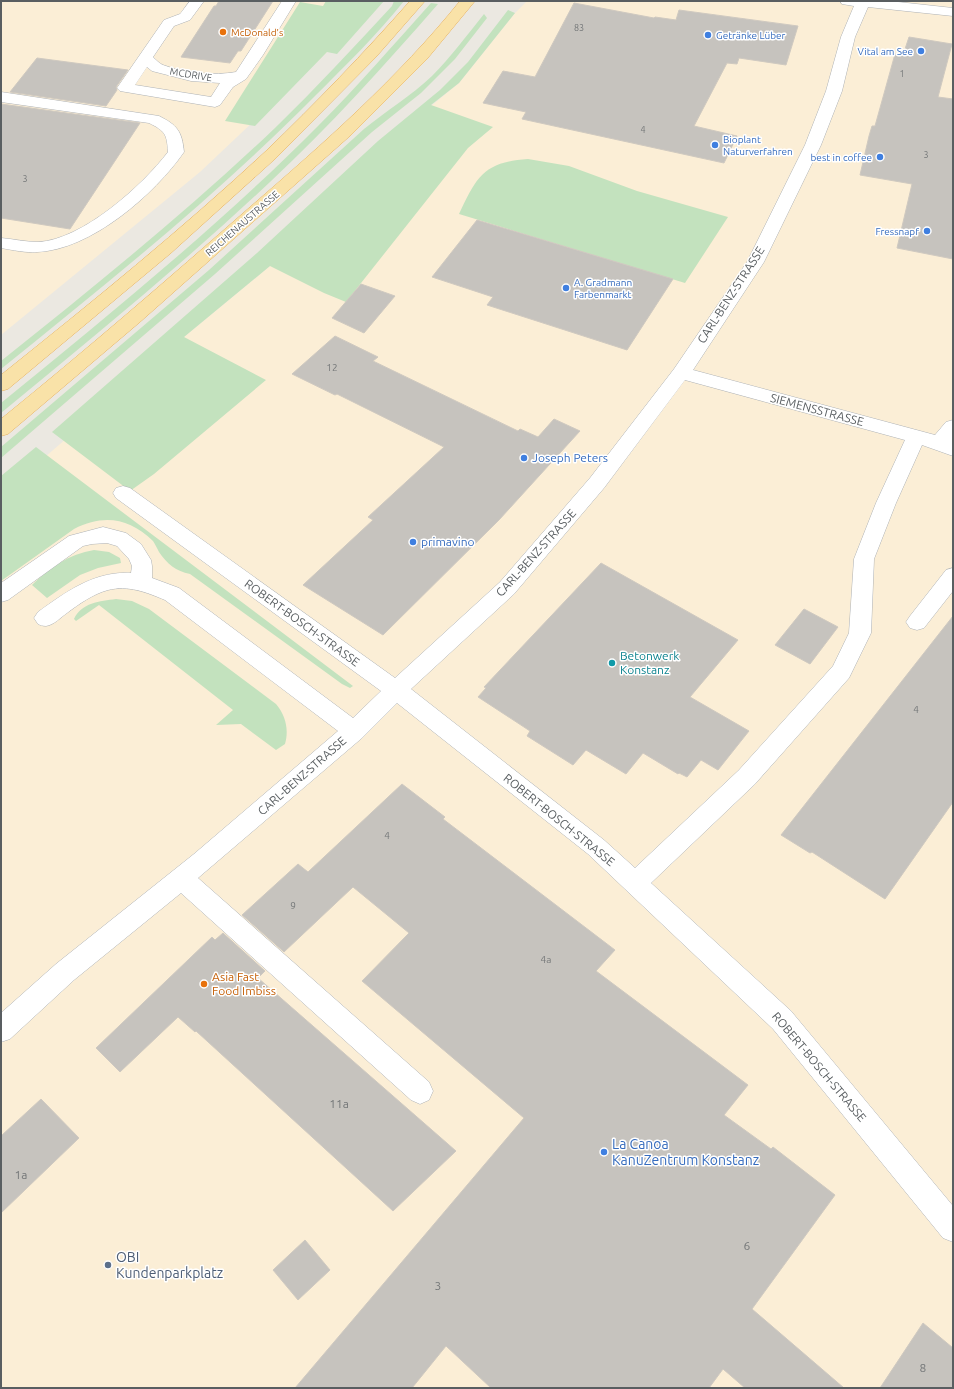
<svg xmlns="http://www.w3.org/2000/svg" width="954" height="1389" font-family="Ubuntu,sans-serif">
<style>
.commercial{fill:#fbeed6}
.green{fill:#c3e2be}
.building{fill:#c6c3be;stroke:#cfc9c0}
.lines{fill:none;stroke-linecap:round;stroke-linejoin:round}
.minor-casing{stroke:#aeb2b6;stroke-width:1}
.major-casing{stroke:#e7b05e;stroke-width:1}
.minor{fill:#fff;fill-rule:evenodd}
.major{fill:#f9e2a8;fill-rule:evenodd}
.food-dot{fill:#e8710a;stroke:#fff;stroke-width:1.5}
.shop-dot{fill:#3f7fe0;stroke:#fff;stroke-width:1.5}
.culture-dot{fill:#0f9aa8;stroke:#fff;stroke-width:1.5}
.service-dot{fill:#5c6f8a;stroke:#fff;stroke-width:1.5}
.labels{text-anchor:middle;stroke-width:3;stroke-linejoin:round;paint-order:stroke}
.far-number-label{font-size:9px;fill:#747778}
.far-food-label{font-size:10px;fill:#c56008;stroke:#fff;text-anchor:start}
.far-shop-label{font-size:10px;fill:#366cbe;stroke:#fff;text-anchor:start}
.far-street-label{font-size:10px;fill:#595e61;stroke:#fff}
.number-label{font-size:10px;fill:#747778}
.street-label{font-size:12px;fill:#595e61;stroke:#fff}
.shop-label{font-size:12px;fill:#366cbe;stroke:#fff;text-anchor:start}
.culture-label{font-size:12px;fill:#0d838f;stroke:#fff;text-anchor:start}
.food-label{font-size:12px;fill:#c56008;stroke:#fff;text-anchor:start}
.near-number-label{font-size:12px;fill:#747778}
.near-shop-label{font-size:14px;fill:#366cbe;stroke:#fff;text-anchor:start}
.near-service-label{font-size:14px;fill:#4e5e75;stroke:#fff;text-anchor:start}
</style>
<rect width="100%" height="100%" fill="#ebe8e1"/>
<g class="commercial">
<path d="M1 1H370L327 52 200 172 1 335Z"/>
<path d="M527 1H953V1388H1V495L184 337 270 266 431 106 459 83 515 13Z"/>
</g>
<g class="green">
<path d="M326 1H384L337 54 327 52 255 126 225 121 300 2 323 6Z"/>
<path d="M394 1H404C377 35 346 65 315 96 217 195 109 282 1 369V361C95 286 189 210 276 127 316 88 354 47 392 6Z"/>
<path d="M431 3 438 4C384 66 330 126 270 182 184 263 92 338 1 413V403C110 314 220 225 319 125 358 86 394 44 431 3Z"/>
<path d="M508 10 515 13 459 83 431 105 493 127 468 148 346 302 324 293 270 266 184 337 266 380 154 474 130 491 52 432 257 253 378 141 440 90 468 62Z"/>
<path d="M484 14 487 18 455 59 421 93 372 132 215 274 1 458V447L209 270 364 129C386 111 411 96 432 76 451 57 467 35 484 14Z"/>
<path d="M528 159 569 166 637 191 728 217 685 283 459 214C477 176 484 162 528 159Z"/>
<path d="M36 447 353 686 350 688 342 684 190 574C176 571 167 564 159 552 157 548 155 544 153 541 129 518 104 514 74 529L1 581V476Z"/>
<path d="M94 550 109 552 120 558 121 563 98 568 80 575 47 598 32 585C49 568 69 554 94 550Z"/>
<path d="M116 599 132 601 149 609 276 704C286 716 289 730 285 744L276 750 241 724 216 725 233 710 99 605 76 621 74 619C81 603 100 601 116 599Z"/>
</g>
<g class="building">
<path d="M219 1H273L241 51H238L230 63 181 57 214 6H216Z"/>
<path d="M574 3 654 18 655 17 676 20 679 10 798 26 786 65 739 58 737 64 727 63 694 126 737 136 724 163 522 119 526 112 483 103 503 71 535 77Z"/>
<path d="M909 37 952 44 938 97 953 99V259L897 248 912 184 860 175 869 136 872 126H875L895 54 903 55Z"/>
<path d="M37 58 128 70 116 87 117 90 106 106 10 92Z"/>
<path d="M1 104 140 123 70 229 1 218Z"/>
<path d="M477 220 673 279 627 350 487 305 493 297 432 277Z"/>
<path d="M361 284 395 296 364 333 332 318Z"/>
<path d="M335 336 378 357 373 361 518 431 520 429 538 437 554 419 580 431 499 520 383 635 303 585 373 520 368 517 444 447 337 394 335 395 292 374Z"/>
<path d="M601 563 738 640 690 697 749 731 718 770 701 760 687 777 679 773 678 774 643 753 626 774 586 750 573 765 527 736 530 731 478 697 486 688 484 687Z"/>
<path d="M804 609 838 627 810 664 775 645Z"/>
<path d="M953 616V802L885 899 812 852 810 853 781 835Z"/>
<path d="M402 784 445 817 443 819 615 950 596 971 748 1085 724 1115 771 1149 773 1147 835 1195 752 1309 844 1388H745L723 1369 709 1388H491L446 1346 412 1388H295L524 1118 362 981 409 933 353 887 284 952 242 915 298 864 308 872Z"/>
<path d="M223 933 265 971 258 978 456 1151 393 1211 196 1031 195 1032 178 1017 120 1072 96 1048 212 937 215 940Z"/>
<path d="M41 1099 79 1138 1 1213V1136Z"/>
<path d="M305 1240 330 1270 298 1300 273 1270Z"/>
<path d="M923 1323 953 1348V1388H880Z"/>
</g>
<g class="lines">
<defs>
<g id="minor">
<path d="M190 1H204L190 20 174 26 153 57C156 60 160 64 163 65 184 73 215 76 236 72L282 1H296L263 55 246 79 233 87 220 105 215 107 120 91 117 88 164 20 180 14ZM147 67 152 71 191 81 220 83 211 97 135 85Z"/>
<path d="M840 1H889L953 8V16L868 7 855 37 842 91 821 145 764 262 693 370 935 435 946 422 953 420V456L922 445 896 503 874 559 871 633 849 678 755 784 651 883 791 1011 953 1206V1242L943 1238 773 1029 588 854 397 703 362 738 198 878 429 1082 433 1091 429 1100 420 1104 411 1100 181 893 74 980 10 1039 1 1042V1013L56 964 194 854 338 731 165 600C146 592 128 585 108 590 93 594 79 604 67 613 61 617 54 625 46 626 43 626 40 625 38 624L34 618 38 612C66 592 94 571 131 573L132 566 129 559 117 546 107 543 92 544 83 546 8 600 1 602V583L69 536 103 527 126 533 141 544 151 560 152 566V578L179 588 353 718 381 691 116 498 113 493 116 488 123 486 130 488 395 678 500 582 590 478 674 369 747 262 805 145 826 91 841 37 854 6 842 4ZM685 380 905 440 876 503 854 559 849 633 833 666 739 770 635 868 604 840 411 689 514 594 604 488Z"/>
<path d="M1 92 159 116C177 125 182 131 184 152 155 194 91 250 37 252 26 253 13 250 1 248V238C13 239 26 242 38 242 82 240 142 186 168 152 167 134 165 131 149 123L1 102Z"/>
<path d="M953 568V591L924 628 917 630 910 628 906 622 910 616 946 570Z"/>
</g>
<g id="major">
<path d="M410 1H425L376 57 276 158 171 253 8 389 1 391V375C91 303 181 230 266 151 316 103 364 53 410 1Z"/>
<path d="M460 1H475L427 59 351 135 140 322 8 434 1 436V419C85 351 167 280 249 208 324 143 398 78 460 1Z"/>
</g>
</defs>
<use href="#minor" class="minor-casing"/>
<use href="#major" class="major-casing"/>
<use href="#minor" class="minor"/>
<use href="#major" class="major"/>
</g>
<g class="food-dot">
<circle cx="223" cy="32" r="4"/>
<circle cx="204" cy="984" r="4"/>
</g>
<g class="shop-dot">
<circle cx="708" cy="35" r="4"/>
<circle cx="921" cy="51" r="4"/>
<circle cx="715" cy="145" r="4"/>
<circle cx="880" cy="157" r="4"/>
<circle cx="927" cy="231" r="4"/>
<circle cx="566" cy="288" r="4"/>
<circle cx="524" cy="458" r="4"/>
<circle cx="413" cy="542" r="4"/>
<circle cx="604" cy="1152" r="4"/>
</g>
<circle class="culture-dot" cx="612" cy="663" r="4"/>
<circle class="service-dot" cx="108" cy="1265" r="4"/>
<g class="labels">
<g class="far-number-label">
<text x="579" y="31">83</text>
<text x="902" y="77">1</text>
<text x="643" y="133">4</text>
<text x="926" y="158">3</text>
<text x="25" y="182">3</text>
</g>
<g class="far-food-label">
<text x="231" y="36">McDonald's</text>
</g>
<g class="far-shop-label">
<text x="716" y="39">Getränke Lüber</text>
<text x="913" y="55" text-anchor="end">Vital am See</text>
<text x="723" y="143">Bioplant<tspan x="723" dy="12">Naturverfahren</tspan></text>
<text x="872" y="161" text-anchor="end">best in coffee</text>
<text x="919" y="235" text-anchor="end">Fressnapf</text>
<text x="574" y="286">A. Gradmann<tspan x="574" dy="12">Farbenmarkt</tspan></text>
</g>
<g class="far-street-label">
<text transform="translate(191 74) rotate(9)" y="4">MCDRIVE</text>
<text transform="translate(242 223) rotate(-41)" y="4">REICHENAUSTRASSE</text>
</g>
<g class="number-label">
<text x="332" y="371">12</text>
<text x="916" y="713">4</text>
<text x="387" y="839">4</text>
<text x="293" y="909">9</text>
<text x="546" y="963">4a</text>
</g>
<g class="street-label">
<text transform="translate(731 295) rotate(-57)" y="4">CARL-BENZ-STRASSE</text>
<text transform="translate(817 410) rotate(15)" y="4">SIEMENSSTRASSE</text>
<text transform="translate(536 553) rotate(-48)" y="4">CARL-BENZ-STRASSE</text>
<text transform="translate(302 623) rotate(36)" y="4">ROBERT-BOSCH-STRASSE</text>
<text transform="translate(302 776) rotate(-41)" y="4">CARL-BENZ-STRASSE</text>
<text transform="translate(559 820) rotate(39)" y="4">ROBERT-BOSCH-STRASSE</text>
<text transform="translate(819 1067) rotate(50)" y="4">ROBERT-BOSCH-STRASSE</text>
</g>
<g class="shop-label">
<text x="532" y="462">Joseph Peters</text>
<text x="421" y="546">primavino</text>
</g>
<g class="culture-label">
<text x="620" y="660">Betonwerk<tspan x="620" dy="14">Konstanz</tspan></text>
</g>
<g class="food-label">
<text x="212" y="981">Asia Fast<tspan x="212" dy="14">Food Imbiss</tspan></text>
</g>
<g class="near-number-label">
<text x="339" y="1108">11a</text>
<text x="21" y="1179">1a</text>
<text x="747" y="1250">6</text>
<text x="438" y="1290">3</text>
<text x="923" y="1372">8</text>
</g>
<g class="near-shop-label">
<text x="612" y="1149">La Canoa<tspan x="612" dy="16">KanuZentrum Konstanz</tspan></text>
</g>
<g class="near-service-label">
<text x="116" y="1262">OBI<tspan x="116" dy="16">Kundenparkplatz</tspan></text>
</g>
</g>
<rect width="954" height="1389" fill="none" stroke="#595e61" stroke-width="4"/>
</svg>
